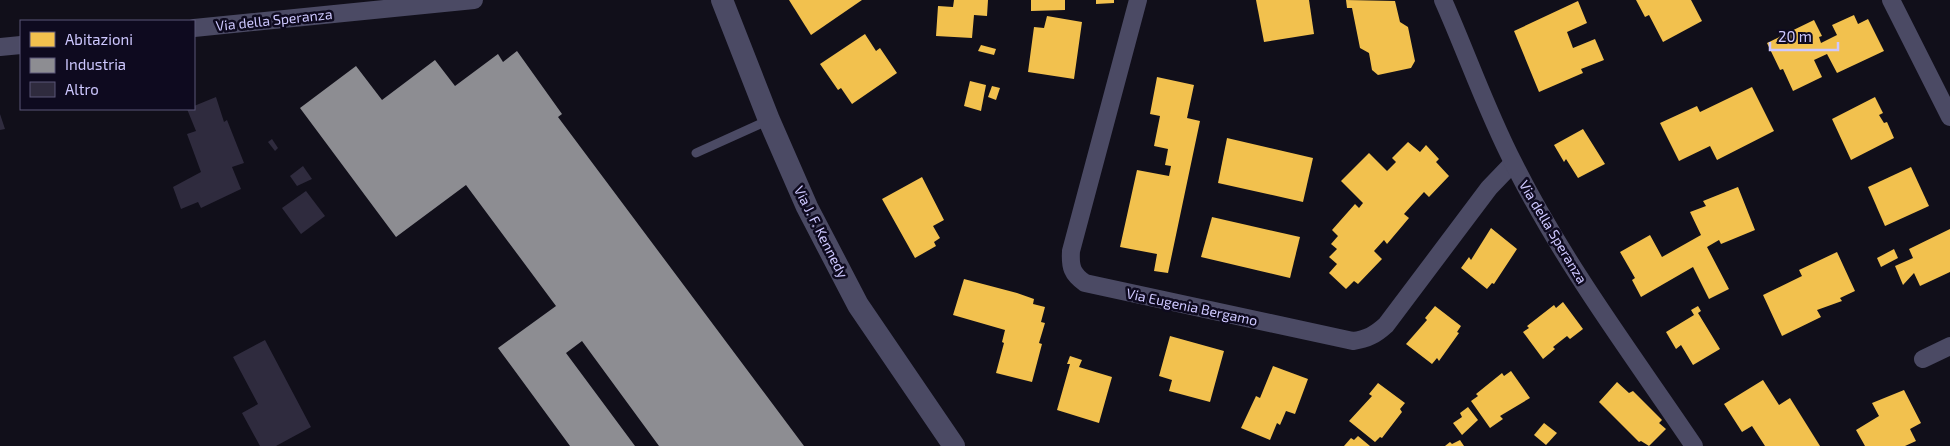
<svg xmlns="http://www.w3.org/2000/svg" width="1950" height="446" font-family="'Exo 2',sans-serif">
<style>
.homes{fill:#f2c14e}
.industry{fill:#8d8d92}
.building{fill:#2f2b3e}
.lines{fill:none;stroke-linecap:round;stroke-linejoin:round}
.service{stroke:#4b4a64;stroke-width:9}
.minor{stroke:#4b4a64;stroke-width:18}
.tertiary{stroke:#4b4a64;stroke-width:22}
.labels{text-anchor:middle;stroke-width:5;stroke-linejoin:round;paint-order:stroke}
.street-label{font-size:14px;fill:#cec8ff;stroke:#0e0a1f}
</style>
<rect width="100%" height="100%" fill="#110f1a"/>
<g class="homes">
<path d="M789 0H862L811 35Z"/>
<path d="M954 0H988L987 16 974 15 972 38 936 36 938 6 953 7Z"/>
<path d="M1031 0H1065V10L1031 11Z"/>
<path d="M1096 0H1114V3L1096 4Z"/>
<path d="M1256 0H1309L1314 34 1264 42Z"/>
<path d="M1346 0 1395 1 1400 22 1408 27 1415 61 1411 68 1378 75 1372 70 1369 53 1360 48 1352 8H1347Z"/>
<path d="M1636 0H1691L1702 21 1663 42 1649 15 1645 17Z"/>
<path d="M1578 1 1587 23 1567 32 1573 48 1595 39 1604 60 1581 69 1583 73 1539 92 1514 31Z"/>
<path d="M1854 15 1858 24 1868 19 1884 51 1837 73 1827 54 1814 60 1822 77 1793 91 1783 69 1780 70 1767 43 1814 20 1822 36 1819 37 1821 43 1837 35 1832 25Z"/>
<path d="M1047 16 1082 22 1074 79 1028 72 1034 27 1044 28Z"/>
<path d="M865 34 876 51 880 48 897 73 852 104 841 88 838 90 820 64Z"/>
<path d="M981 45 996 49 994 55 978 51Z"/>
<path d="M1157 77 1194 85 1187 118 1200 121 1168 273 1154 271 1157 254 1120 247 1137 170 1169 176 1171 166 1165 165 1168 149 1154 146 1160 116 1150 114Z"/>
<path d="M970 81 986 85 981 111 964 106Z"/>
<path d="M992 86 1000 88 996 100 988 97Z"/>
<path d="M1752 87 1774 131 1717 160 1710 146 1679 161 1660 123 1697 106 1700 112Z"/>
<path d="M1875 97 1883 113 1879 115 1884 123 1887 122 1894 138 1851 160 1832 119Z"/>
<path d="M1583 129 1605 164 1578 178 1566 159 1564 162 1554 145Z"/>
<path d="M1227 138 1313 158 1303 202 1218 183Z"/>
<path d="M1408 142 1420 152 1426 145 1439 159 1436 162 1449 176 1429 197 1424 192 1404 214 1409 218 1387 244 1384 240 1374 251 1382 259 1358 284 1354 281 1346 289 1329 273 1337 264 1329 257 1337 249 1331 244 1338 236 1332 230 1355 204 1359 208 1363 203 1341 181 1369 153 1387 171 1396 162 1392 158Z"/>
<path d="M1911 167 1929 206 1885 226 1868 187Z"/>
<path d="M922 177 944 220 933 226 940 238 934 242 936 246 915 258 882 199Z"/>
<path d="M1738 187 1755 230 1721 244 1719 240 1707 247 1729 289 1709 299 1693 267 1641 297 1632 280 1635 278 1620 252 1650 235 1662 257 1701 235 1690 212 1706 206 1703 201Z"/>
<path d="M1212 217 1300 237 1290 278 1201 257Z"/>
<path d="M1491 228 1517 249 1494 284 1492 283 1487 289 1461 268 1469 257 1471 260Z"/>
<path d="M1950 229V272L1920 286 1914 273 1903 285 1895 266 1913 258 1909 249Z"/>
<path d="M1894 249 1898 258 1881 267 1877 258Z"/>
<path d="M1837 252 1855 291 1840 298 1842 301 1817 310 1821 317 1782 336 1763 295 1802 276 1799 270Z"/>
<path d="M964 279 1017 293 1034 299 1033 304 1045 307 1041 322 1045 323 1039 343 1042 344 1032 382 996 373 1004 343 1002 342 1005 330 953 315Z"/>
<path d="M1563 302 1583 329 1570 339 1567 336 1553 347 1555 349 1543 359 1523 332 1529 328 1527 326 1554 305 1556 308Z"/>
<path d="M1435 306 1461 326 1457 332 1459 333 1439 361 1437 358 1432 364 1406 344 1427 320 1425 318Z"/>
<path d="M1698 306 1701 311 1698 313 1720 349 1693 365 1681 345 1676 349 1666 332 1694 315 1691 310Z"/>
<path d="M1170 336 1224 351 1210 402 1169 391 1172 380 1159 376Z"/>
<path d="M1070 356 1082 360 1079 367 1112 377 1099 423 1057 410 1070 364H1067Z"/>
<path d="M1273 366 1308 379 1295 414 1286 411 1280 425 1277 423 1270 440 1241 428 1256 396 1260 398Z"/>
<path d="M1511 371 1530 398 1500 416 1503 419 1490 428 1471 401 1478 396 1476 394 1502 373 1504 376Z"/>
<path d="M1763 380 1779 405 1790 398 1820 446H1765L1752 426 1742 432 1724 404Z"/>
<path d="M1617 382 1629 393 1633 391 1662 420 1659 423 1666 429 1649 446 1641 441 1639 442 1599 402Z"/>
<path d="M1378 383 1405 403 1400 409 1402 412 1382 438 1380 437 1375 442 1349 421 1372 396 1369 394Z"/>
<path d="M1904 390 1921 423 1910 429 1916 441 1905 446H1865L1856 430 1879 416 1872 403Z"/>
<path d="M1468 407 1478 420 1462 435 1453 423 1462 417 1460 413Z"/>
<path d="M1544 423 1557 433 1546 445 1534 435Z"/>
<path d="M1358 436 1370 446H1344L1351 438 1354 440Z"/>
<path d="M1460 440 1464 446H1445L1450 442 1452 444Z"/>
</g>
<path class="industry" d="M517 51 562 114 558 117 804 446H659L582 341 566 353 635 446H570L498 348 556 306 466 185 396 237 300 108 356 66 382 100 435 60 455 86 498 54 503 62Z"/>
<g class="building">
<path d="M216 97 224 122 227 120 244 163 232 167 241 189 201 208 198 202 181 209 173 187 201 172 187 134 196 131 187 109H194V106Z"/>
<path d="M0 114 5 129 0 130Z"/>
<path d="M272 139 278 148 275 151 268 142Z"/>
<path d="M303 166 312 179 297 186 290 176Z"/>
<path d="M306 191 325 216 301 234 282 208Z"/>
<path d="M265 340 311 427 276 446H260L242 413 258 404 233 357Z"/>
</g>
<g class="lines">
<path class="service" d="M696 153 769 120"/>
<g class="minor">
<path d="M1138 0 1071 251C1070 267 1072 274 1085 283L1353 341C1367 339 1375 335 1386 325L1489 188 1513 163"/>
<path d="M1443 0C1467 54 1487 112 1514 164 1564 264 1632 354 1694 446"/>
<path d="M1891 0 1950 117"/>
<path d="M194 28 474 0"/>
<path d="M0 47 21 45"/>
<path d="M1923 359 1950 346"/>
</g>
<path class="tertiary" d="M722 0 769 120 807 207 858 305 954 446"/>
</g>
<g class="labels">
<g class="street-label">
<text transform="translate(274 20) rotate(-6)" y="5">Via della Speranza</text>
<text transform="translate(821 232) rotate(63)" y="5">Via J. F. Kennedy</text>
<text transform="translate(1553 232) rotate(59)" y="5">Via della Speranza</text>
<text transform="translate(1192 307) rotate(12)" y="5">Via Eugenia Bergamo</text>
</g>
</g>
<rect x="20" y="20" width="175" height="90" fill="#0e0a1f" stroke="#5b5679"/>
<rect x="30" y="32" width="25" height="15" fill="#f2c14e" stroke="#5b5679"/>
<text x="65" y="45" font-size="15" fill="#cec8ff">Abitazioni</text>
<rect x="30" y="58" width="25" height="15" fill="#8d8d92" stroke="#5b5679"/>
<text x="65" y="70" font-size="15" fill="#cec8ff">Industria</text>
<rect x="30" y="82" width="25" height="15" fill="#2f2b3e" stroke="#5b5679"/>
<text x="65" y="95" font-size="15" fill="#cec8ff">Altro</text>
<path d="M1770 42v8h68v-8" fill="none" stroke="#cec8ff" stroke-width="2.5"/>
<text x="1778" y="42" font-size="15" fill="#cec8ff" stroke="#0e0a1f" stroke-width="4" paint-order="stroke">20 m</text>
</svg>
